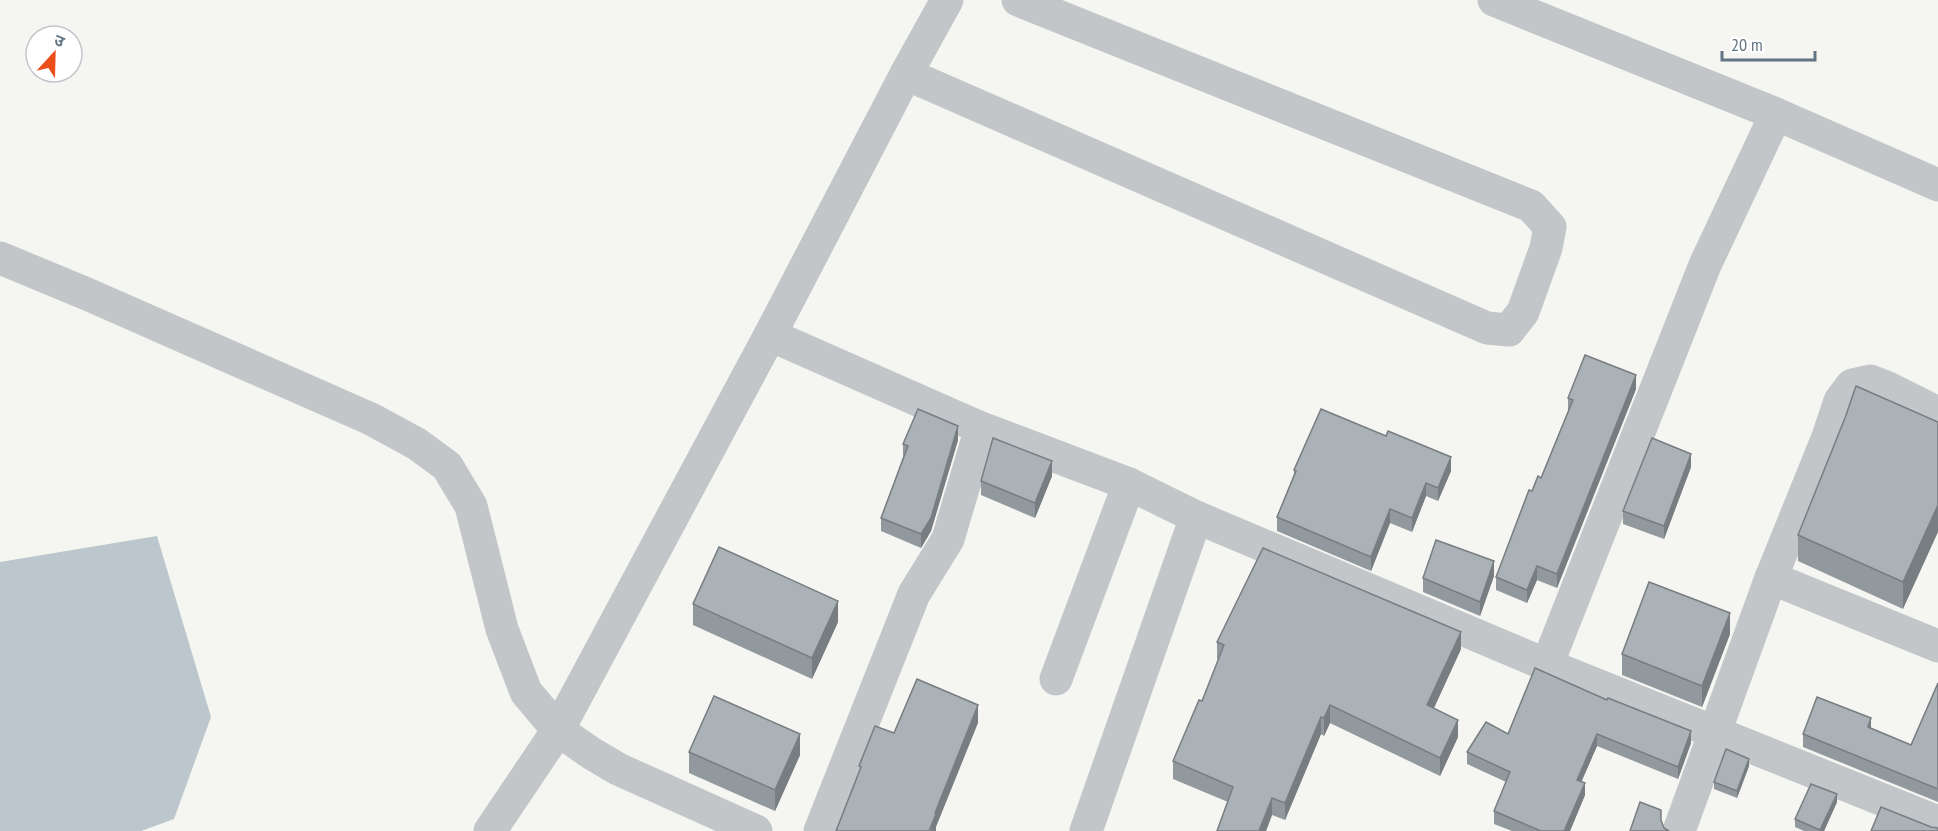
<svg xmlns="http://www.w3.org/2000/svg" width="1938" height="831" font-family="'PT Sans Narrow','Noto Sans Devanagari',sans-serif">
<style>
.water{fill:#bbc7cc}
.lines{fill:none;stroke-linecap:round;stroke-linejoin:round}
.minor{stroke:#c2c6c9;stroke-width:33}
.wall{fill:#92999e}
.shaded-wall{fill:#777d81}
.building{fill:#aab2b8;stroke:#777d81;stroke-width:1.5}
</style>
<rect width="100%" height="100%" fill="#f5f5f1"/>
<path class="water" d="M157 536 211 717 174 819 141 831H0V562Z"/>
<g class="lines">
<g class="minor">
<path d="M1494 0 1776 114 1938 185"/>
<path d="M906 74 1487 328 1509 330 1523 312 1546 248 1550 227 1531 206 1018 0"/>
<path d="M0 258 87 294 371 419 417 444 447 466 471 506 502 629 526 692 558 730 591 753 618 769 756 831"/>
<path d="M770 335 981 428 1129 484 1196 517 1547 665 1938 822"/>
<path d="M1771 578 1938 646"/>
<path d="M1547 665 1705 265 1776 114"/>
<path d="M1056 679 1129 484"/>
<path d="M490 831 558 730 770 335 906 74 947 0"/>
<path d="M820 831 914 594 948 539 981 428"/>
<path d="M1086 831 1196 517"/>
<path d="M1679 831 1771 578 1828 437 1840 401 1852 385 1870 381 1888 388 1938 413"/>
</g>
</g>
<g class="wall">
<path d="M1636 389 1557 588 1537 580 1527 603 1496 590V577L1532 491 1541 478 1568 411V398Z"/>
<path d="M1938 422 1903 609 1798 561V535Z"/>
<path d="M958 440 931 531 921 548 881 531V518L903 457V444Z"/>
<path d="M1691 467 1664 539 1623 524V511Z"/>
<path d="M1294 470 1451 471 1438 501 1426 496 1412 532 1390 523 1371 571 1277 531V517L1294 474Z"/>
<path d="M1052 476 1035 518 981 495V481Z"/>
<path d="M1494 576 1480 616 1423 592V578Z"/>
<path d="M693 604 838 622 812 679 693 625Z"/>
<path d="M1730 634 1702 707 1622 675V654Z"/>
<path d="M1217 642 1461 649 1434 708 1458 737 1440 776 1330 723 1324 736 1321 734 1285 820 1272 815 1266 831H1217L1228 802 1173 779V761L1202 701 1219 660 1217 659Z"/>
<path d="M1535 668 1691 743 1678 779 1597 746 1581 782 1585 795 1570 831H1512L1494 824V811L1506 782 1467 764V752L1508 734Z"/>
<path d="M1938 683V802L1803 747V734L1871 728 1911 745Z"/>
<path d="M689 752 800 755 775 811 689 773Z"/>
<path d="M1749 766 1737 798 1714 789V782Z"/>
<path d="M1837 802 1824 831H1804L1795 827V819Z"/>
</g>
<g class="shaded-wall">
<path d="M1636 375V389L1557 588V574Z"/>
<path d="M958 426V440L931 531 921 548V534Z"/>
<path d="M1691 454V467L1664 539V526Z"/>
<path d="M1451 457V471L1438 501V488Z"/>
<path d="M1052 461V476L1035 518V503Z"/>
<path d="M1426 483V496L1412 532V518Z"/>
<path d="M1938 505V532L1903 609V582Z"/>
<path d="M1390 509V523L1371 571V557Z"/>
<path d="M1494 561V576L1480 616V602Z"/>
<path d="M1537 566V580L1527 603V590Z"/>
<path d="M838 601V622L812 679V658Z"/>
<path d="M1730 613V634L1702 707V686Z"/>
<path d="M1461 632V649L1427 723V705Z"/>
<path d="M978 705V723L936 827V831H930L935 813Z"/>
<path d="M1330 705V723L1324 736V718Z"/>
<path d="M1321 717V734L1285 820V803Z"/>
<path d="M1871 718V731L1868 727Z"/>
<path d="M1458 720V737L1440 776V758Z"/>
<path d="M1691 731V743L1678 779V767Z"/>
<path d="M800 734V755L775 811V790Z"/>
<path d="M1597 734V746L1577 792V780Z"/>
<path d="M1749 759V766L1737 798V791Z"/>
<path d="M1585 783V795L1570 831H1564Z"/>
<path d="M1837 794V802L1824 831H1820Z"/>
<path d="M1272 798V815L1266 831H1259Z"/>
</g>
<g class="building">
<path d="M1585 355 1636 375 1557 574 1537 566 1527 590 1496 577 1529 490 1532 491 1538 476 1541 478 1573 400 1568 398Z"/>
<path d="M1856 386 1938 422V505L1903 582 1798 535 1845 418Z"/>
<path d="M918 409 958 426 931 518 921 534 881 518 908 446 903 444Z"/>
<path d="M1321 409 1386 436 1388 431 1451 457 1438 488 1426 483 1412 518 1390 509 1371 557 1277 517 1296 471 1294 470Z"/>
<path d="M993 438 1052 461 1035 503 981 481Z"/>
<path d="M1652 438 1691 454 1664 526 1623 511Z"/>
<path d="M1436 540 1494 561 1480 602 1423 578Z"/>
<path d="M719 547 838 601 812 658 693 604Z"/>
<path d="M1263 548 1461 632 1427 705 1458 720 1440 758 1330 705 1324 718 1321 717 1285 803 1272 798 1259 831H1217L1233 787 1173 761 1199 700 1202 701 1224 645 1217 642Z"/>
<path d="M1649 582 1730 613 1702 686 1622 654Z"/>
<path d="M1535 668 1607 700 1608 698 1691 731 1678 767 1597 734 1577 780 1585 783 1564 831H1541L1494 811 1510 772 1467 752 1486 722 1508 734Z"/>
<path d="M917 679 978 705 935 813 936 814 929 831H836L861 767 859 766 875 726 894 733Z"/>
<path d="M1938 683V789L1803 734 1817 697 1871 718 1868 727 1911 745Z"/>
<path d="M714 696 800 734 775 790 689 752Z"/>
<path d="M1726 749 1749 759 1737 791 1714 782Z"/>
<path d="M1811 784 1837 794 1820 830 1795 819Z"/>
<path d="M1640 802 1661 810V820L1664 828 1669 831H1630Z"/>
<path d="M1881 807 1931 827 1938 828V831H1871Z"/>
</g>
<g transform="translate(54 54) rotate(22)"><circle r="28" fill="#ffffff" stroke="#c1c7cd" stroke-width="1.5"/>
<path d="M0-4.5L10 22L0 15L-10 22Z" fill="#eb4e1b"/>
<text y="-9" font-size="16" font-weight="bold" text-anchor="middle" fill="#637483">उ</text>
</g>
<path d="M1722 51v9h93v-9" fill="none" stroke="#637483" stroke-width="3"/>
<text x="1731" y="51" font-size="18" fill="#637483" stroke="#ffffff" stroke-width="4.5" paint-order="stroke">20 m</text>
</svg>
